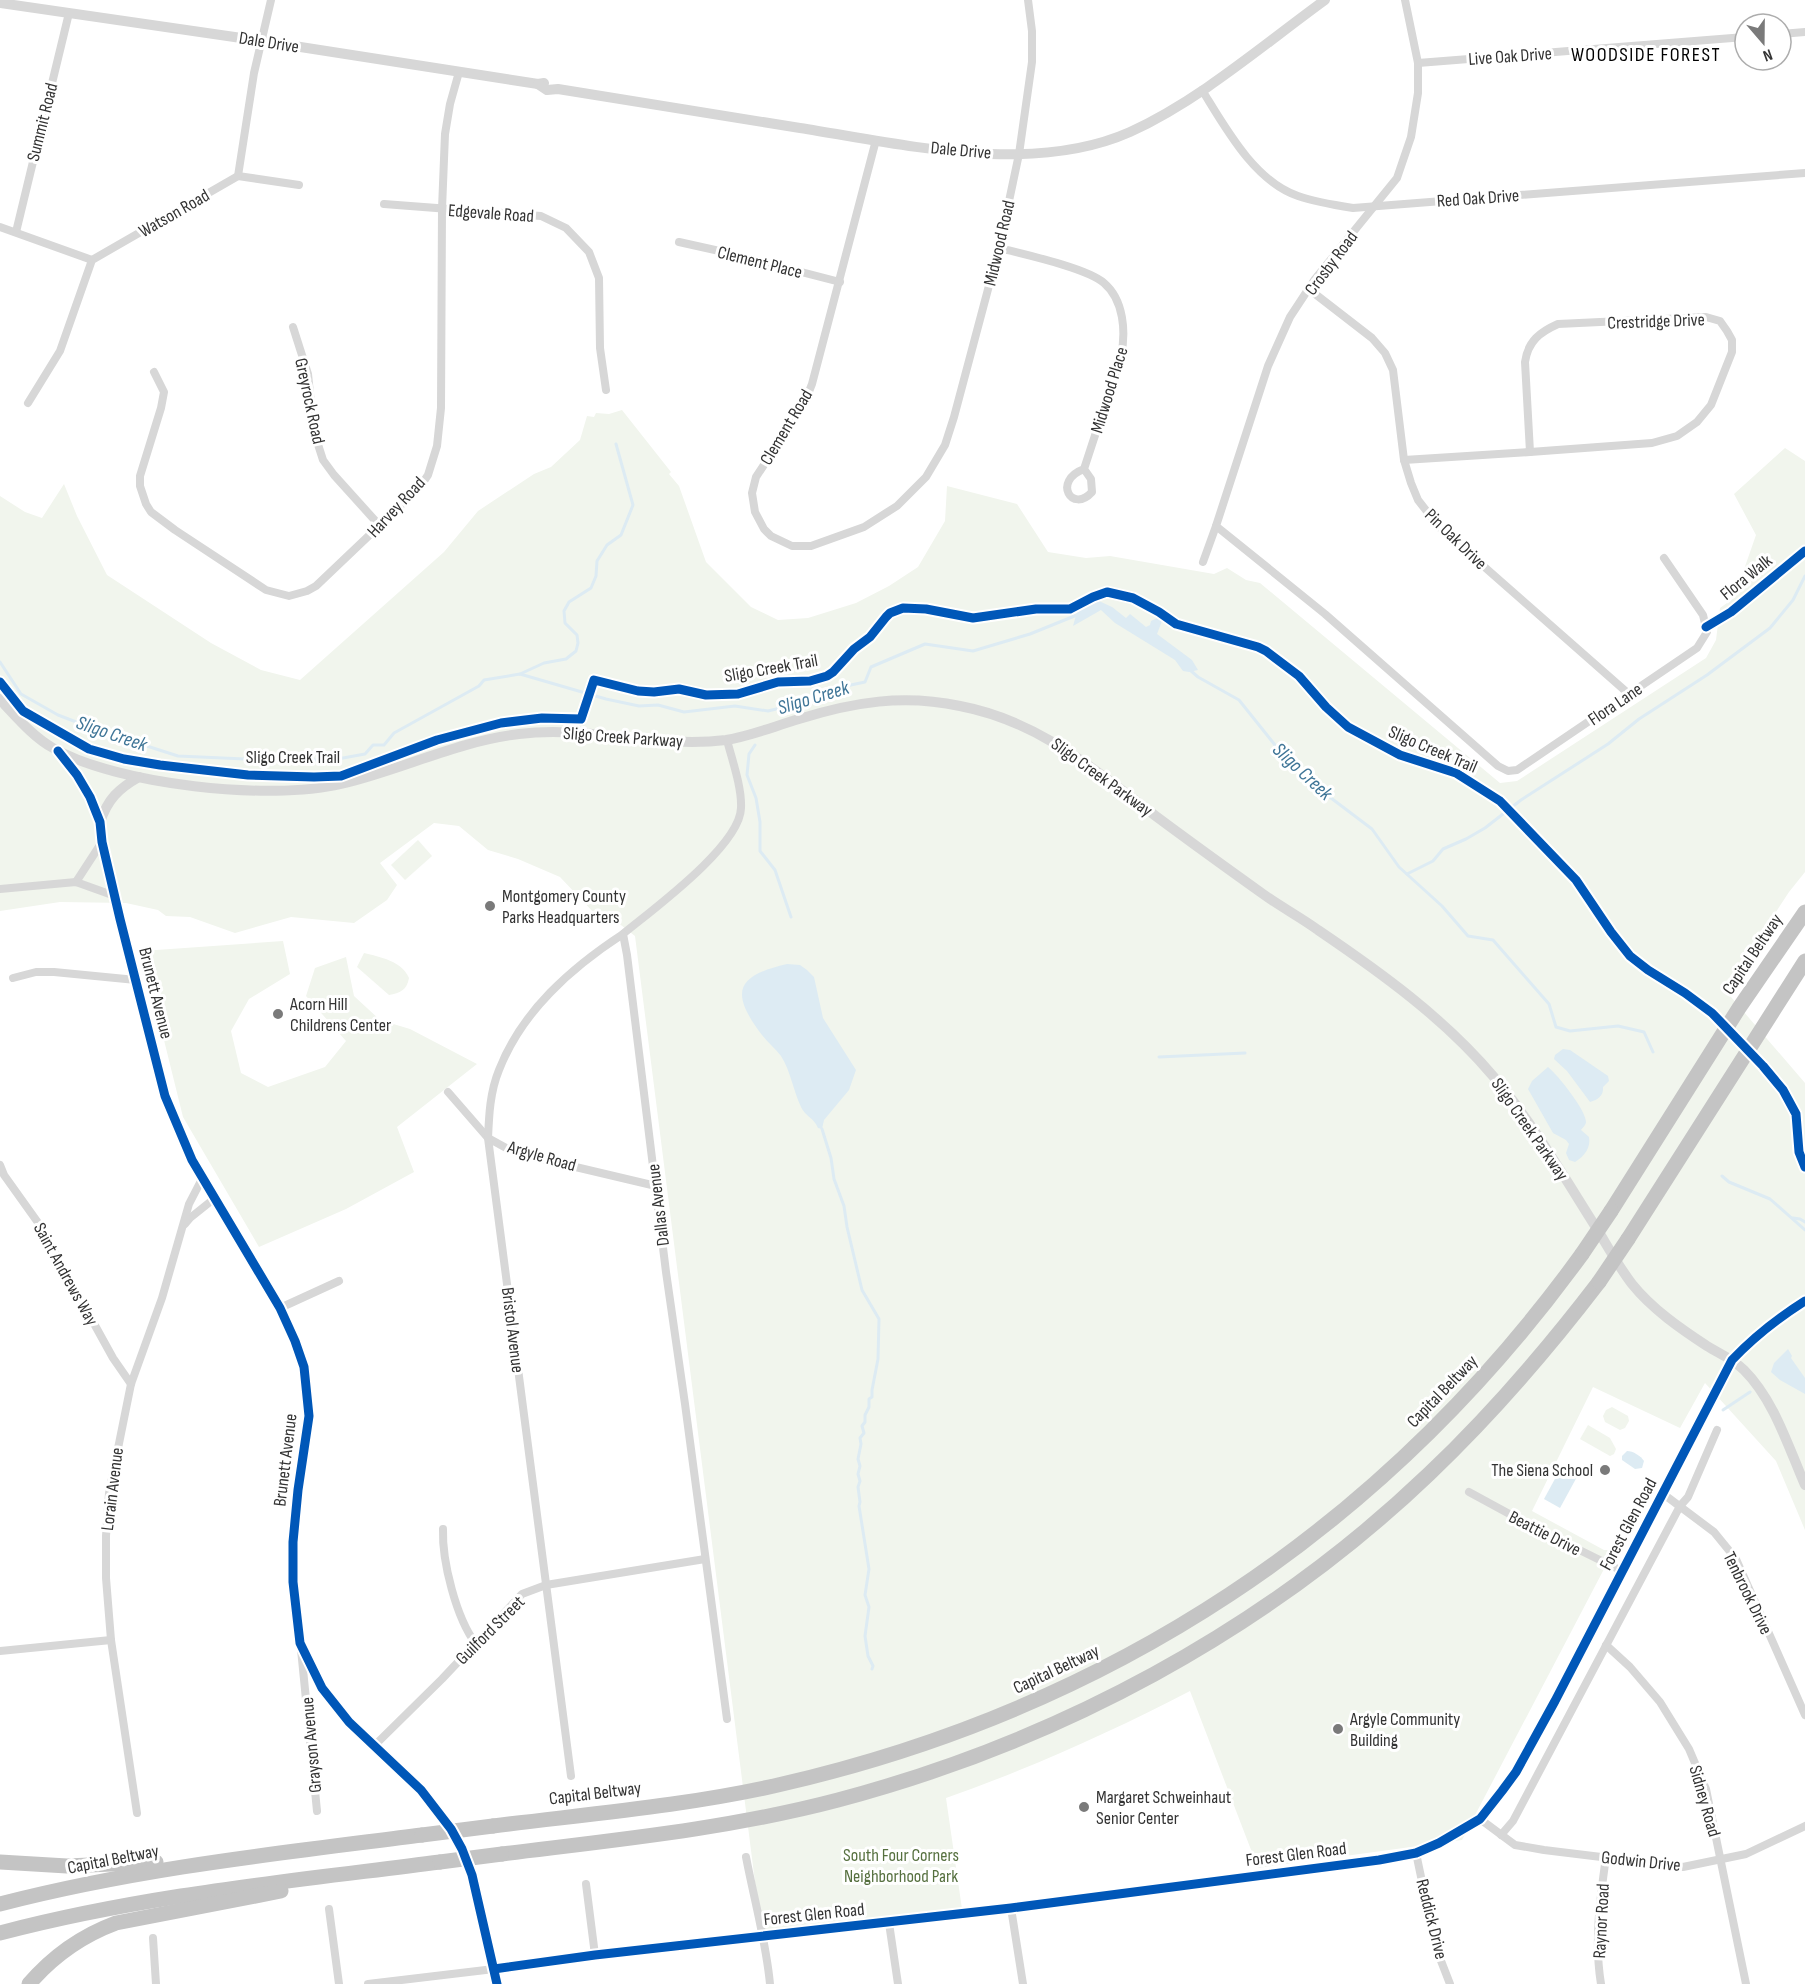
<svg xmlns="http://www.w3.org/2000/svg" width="1805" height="1984" font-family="'Sofia Sans Condensed',sans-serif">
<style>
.green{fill:#f1f5ed}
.water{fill:#ddebf3}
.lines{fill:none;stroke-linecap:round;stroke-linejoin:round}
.stream{stroke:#ddebf3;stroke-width:3}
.minor{stroke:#d7d7d7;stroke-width:8}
.tertiary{stroke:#d7d7d7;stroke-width:10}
.motorway{stroke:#c4c4c4;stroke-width:15}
.motorway-bridge{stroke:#c4c4c4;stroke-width:15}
.cycleway-casing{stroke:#fff;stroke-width:13}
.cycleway{stroke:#0057b8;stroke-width:9}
.poi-dot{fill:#7a7a7a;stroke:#fff;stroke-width:2}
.labels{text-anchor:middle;stroke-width:6;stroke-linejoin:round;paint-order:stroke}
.street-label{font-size:18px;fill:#333;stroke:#fff}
.poi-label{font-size:18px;fill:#333;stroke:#fff;text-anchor:start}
.park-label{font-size:18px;fill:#56703f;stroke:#fff}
.neighbourhood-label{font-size:20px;letter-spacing:1.5px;fill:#000;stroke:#fff}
.water-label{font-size:20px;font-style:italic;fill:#3f7597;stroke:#fff}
</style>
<rect width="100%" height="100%" fill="#fff"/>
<g class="green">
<path d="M622 410 671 472 669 474 679 486 706 562 751 607 778 620 808 618 856 603 889 586 918 567 945 521 947 486 1017 504 1048 552 1086 558 1110 556 1214 574 1227 568 1246 580 1260 583 1500 783 1517 781 1706 658 1716 640 1720 608 1734 598 1756 535 1734 494 1785 448 1805 461V872L1789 892 1725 990 1805 1083V1530L1776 1461 1705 1383 1680 1428 1593 1387 1532 1511 1604 1550H1610L1615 1548 1462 1840 1258 1868 1190 1691C1111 1732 1031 1768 946 1798L962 1909 762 1937 635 936 617 922 595 914 560 877 518 859 488 850 459 826 434 823 380 863 397 885 387 900 354 923 291 917 235 933 190 917 166 916 158 910 126 903 60 902 0 911V496L25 512 42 518 64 484 77 516 107 575 211 643 261 670 300 680 444 552 478 511 534 474 551 467 580 440 587 416 594 417 596 413 609 414Z"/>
<path d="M418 840 432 856 405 880 391 865Z"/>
<path d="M283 941 290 974 249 999 231 1031 241 1073 268 1087 325 1067 346 1041 306 996 315 968 346 957 354 996 380 1020 410 1029 477 1064 397 1127 414 1172 346 1209 259 1247 183 1117 142 951Z"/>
<path d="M364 953C380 957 402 961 409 978 407 990 400 993 389 995L357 967Z"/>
<path d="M1612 1407 1628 1416 1629 1421 1625 1428 1620 1430 1605 1422 1603 1416 1606 1410Z"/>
<path d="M1588 1425 1610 1438 1616 1449 1614 1454 1610 1456 1580 1439Z"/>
</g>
<g class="water">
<path d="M1099 601 1112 607 1126 618 1130 614 1146 627 1150 625 1151 621 1159 617 1162 621 1157 634 1192 660 1198 670 1189 672 1183 671 1175 660 1115 623 1101 610 1073 626 1077 612Z"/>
<path d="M787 964 800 965 807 970 814 977 823 1018 856 1070 849 1090 824 1120 822 1129 818 1128C814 1118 805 1116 801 1107 793 1090 791 1072 781 1056 775 1048 768 1043 762 1035 730 993 735 976 787 964Z"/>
<path d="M1563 1049 1570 1050 1608 1076 1609 1081 1603 1087C1604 1095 1598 1100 1590 1102L1567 1071 1554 1059 1555 1055Z"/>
<path d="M1548 1067C1557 1074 1586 1110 1586 1122 1586 1125 1583 1127 1581 1130L1589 1137C1591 1147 1585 1156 1575 1162L1569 1160 1566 1153 1569 1144 1566 1140 1553 1133 1528 1089 1532 1081Z"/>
<path d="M1788 1349 1792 1356 1791 1358 1805 1378V1394L1780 1380 1771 1372 1774 1363Z"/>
<path d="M1627 1451C1633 1451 1641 1456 1644 1461L1642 1468 1635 1469 1622 1460V1456Z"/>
<path d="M1562 1466 1578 1475 1560 1508 1544 1499Z"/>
</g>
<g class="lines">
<g class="stream">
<path d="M0 662 21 694 58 715 97 730 178 756 266 760H332L365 754 373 745H384L394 733 479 686 484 680 520 674 606 699 639 706 658 705 684 712 735 706 768 711 805 702 832 689 865 682 871 667 925 644 973 651 1030 634 1077 615"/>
<path d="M1190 670 1198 677 1239 700 1275 745 1323 792 1372 829 1399 867 1442 906 1468 936 1493 940 1549 1004 1556 1027 1570 1031 1618 1026 1644 1032 1653 1052"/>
<path d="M520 674 544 663 566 659 576 651 578 643 577 635 565 623 564 611 569 602 591 588 596 576 597 561 607 545 621 535 633 505 616 444"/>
<path d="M755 745 749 754 747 775 756 798 760 822V851L775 870 791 917"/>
<path d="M1407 874 1433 861 1443 849 1466 839 1485 828 1521 800 1608 744 1639 719 1707 675 1770 628 1793 600 1805 576"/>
<path d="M1159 1057 1245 1053"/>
<path d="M822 1129 831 1158 834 1179 844 1206 847 1227 862 1290 879 1319 878 1359 872 1390V1397L869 1399V1407L865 1415V1422L862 1426 864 1433 860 1438 861 1444 858 1459 860 1466 858 1474 860 1481 858 1487 860 1502 859 1506 869 1569 865 1595 869 1607 865 1636 868 1656 873 1666 872 1669"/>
<path d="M1722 1176 1729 1182 1770 1199 1805 1230"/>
<path d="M1793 1218 1800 1219 1805 1222"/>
<path d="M1723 1410 1750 1392"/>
</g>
<g class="minor">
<path d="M1405 0 1418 63V93L1411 137 1397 178 1315 279 1290 317 1268 366 1216 526 1325 614 1498 766 1508 771 1517 770 1697 648 1707 632 1703 615 1664 558"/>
<path d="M1781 34 1805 32"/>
<path d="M1418 63 1745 37"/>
<path d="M1202 90C1225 127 1254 181 1298 196 1315 202 1334 205 1353 208L1805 173"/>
<path d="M876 140 812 384 804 404 756 477 752 493 755 512 764 529 771 536 792 546H811L864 527 897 506 926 477 945 445 954 417 999 248 1019 154 1032 62V31L1028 0"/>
<path d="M238 176 299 185"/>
<path d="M384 204 541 216 566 228 589 252 599 278 600 348 606 390"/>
<path d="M0 227 92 260"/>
<path d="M16 232 69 13"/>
<path d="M679 242 724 252 840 282"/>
<path d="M999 248C1023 254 1087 268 1104 283 1124 300 1126 332 1121 356L1084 469 1091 479 1092 492C1072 514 1052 481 1084 469"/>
<path d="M1310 290 1372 338 1385 353 1393 370 1404 460 1411 483 1418 500 1439 527 1630 695"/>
<path d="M1706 317 1720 321 1727 331 1732 340V352L1711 405 1697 422 1677 436 1652 443 1530 452 1525 362C1528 341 1540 332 1558 324Z"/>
<path d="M293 327 308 374 314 432 323 460 334 475 380 526"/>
<path d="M154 372 164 392 161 408 140 476V486L146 504 151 512 175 530 266 590 289 596 307 591 316 586 420 487 428 475 437 446 441 408 442 209 445 134 450 104 459 72"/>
<path d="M28 403 60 351 92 260 238 176 254 73 271 0"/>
<path d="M1404 460 1530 452"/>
<path d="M1203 562 1216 526"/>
<path d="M727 740C732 760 742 787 741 808 740 846 652 910 623 934L627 955 666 1272 685 1404 727 1719"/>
<path d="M76 882 102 842"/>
<path d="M0 889 76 882 115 896"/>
<path d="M13 978 36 972H54L136 980"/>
<path d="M448 1092 488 1138 508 1149 529 1156 656 1186"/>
<path d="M0 1165 4 1175 39 1224 113 1358 131 1384"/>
<path d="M185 1224 190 1218 215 1198"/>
<path d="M280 1308 339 1281"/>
<path d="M1469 1492 1539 1530 1622 1571"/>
<path d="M1662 1493 1714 1532 1736 1559 1805 1715"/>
<path d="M443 1529C442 1561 456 1618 476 1644"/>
<path d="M1606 1645 1630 1667 1660 1702 1689 1749 1706 1789 1746 1984"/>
<path d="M301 1649 317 1811"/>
<path d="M0 1651 111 1640"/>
<path d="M375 1745 442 1679 522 1594 546 1585 705 1559"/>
<path d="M571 1776 488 1138C489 1115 490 1092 499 1070 522 1011 571 968 623 934"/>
<path d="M137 1813 111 1640 106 1578V1536L109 1493 131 1384 162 1298 189 1204 203 1177"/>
<path d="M1480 1819 1515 1845 1544 1850 1683 1867 1746 1854 1805 1826"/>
<path d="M1501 1835 1513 1821 1680 1506 1688 1497 1717 1430"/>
<path d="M1416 1853 1436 1948 1450 1984"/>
<path d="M746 1857C754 1899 766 1941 770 1984"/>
<path d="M586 1884 595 1955"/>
<path d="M1011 1908 1023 1984"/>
<path d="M329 1909 339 1984"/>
<path d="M889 1923 898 1984"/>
<path d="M153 1938 156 1984"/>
<path d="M368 1984 494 1969"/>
<path d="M1601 1984C1594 1942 1600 1899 1606 1857"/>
</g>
<g class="tertiary">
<path d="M0 3 262 41 538 84 544 83"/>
<path d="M538 84 547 90 558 89C638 102 719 115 800 128 902 144 1031 176 1130 132 1200 100 1263 45 1325 0"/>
<path d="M0 699 5 705C20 721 35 738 53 748 118 785 269 801 341 784 401 770 458 741 519 734 588 725 657 749 726 740 751 736 775 726 799 719 854 702 903 694 960 706 1039 721 1095 770 1157 817 1192 843 1228 869 1263 894 1281 907 1300 917 1318 930 1380 972 1444 1018 1493 1076 1533 1123 1564 1177 1597 1229 1608 1247 1619 1267 1632 1284 1652 1309 1681 1329 1707 1346 1720 1354 1733 1359 1744 1370 1774 1400 1788 1446 1805 1485"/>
<path d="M60 754 77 775 90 797 100 822 102 842 120 919 165 1096 192 1160 280 1308 295 1341 304 1367 309 1416 298 1490 293 1542V1582L300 1643 322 1688 349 1722 421 1790 451 1829 462 1849 472 1875 497 1984"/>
<path d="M100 822C108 799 118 789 139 777"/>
<path d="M494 1969 595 1955 1011 1908 1379 1860 1416 1853 1439 1843 1480 1819 1502 1791 1516 1772 1555 1701 1732 1360C1754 1337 1778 1318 1805 1301"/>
</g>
<g class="motorway">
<path d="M1611 1211 1739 1008 1805 912"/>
<path d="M1628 1239 1805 961"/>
<path d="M493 1826C588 1814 685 1806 778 1785 1110 1709 1382 1530 1582 1254"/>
<path d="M502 1854C614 1840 728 1829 838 1800 1057 1742 1265 1631 1429 1474 1491 1415 1547 1350 1599 1282"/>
<path d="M0 1862 67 1866 156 1862"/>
<path d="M0 1904C139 1868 281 1853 422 1835"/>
<path d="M0 1933C144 1895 292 1881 440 1862"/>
<path d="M29 1984C53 1956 81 1936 116 1923L281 1891"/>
</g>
<g class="motorway-bridge">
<path d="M1582 1254 1611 1211"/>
<path d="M1599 1282 1628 1239"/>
<path d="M422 1835 493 1826"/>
<path d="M440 1862 502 1854"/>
</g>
<defs>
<g id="cycleway">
<path d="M1706 627 1731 612 1805 551"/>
<path d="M0 682 23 711 89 749 124 759 160 765 248 775 314 777 341 776 437 740 501 723 542 718 581 719 594 680 638 691 654 692 679 689 706 695 738 694 778 682 810 681 827 676 833 672 854 649 870 637 886 617 890 613 903 608 926 609 973 618 1036 609H1070L1093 597 1107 592 1133 598 1159 612 1176 624 1258 647 1266 651 1299 676 1326 707 1348 727 1400 755 1456 773 1500 801 1576 880 1611 932 1630 956 1648 970 1685 993 1712 1013 1763 1066 1783 1090 1796 1114 1799 1152 1805 1167"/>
<path d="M58 751 77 775 90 797 100 822 102 842 120 919 165 1096 192 1160 280 1308 295 1341 304 1367 309 1416 298 1490 293 1542V1582L300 1643 322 1688 349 1722 421 1790 451 1829 462 1849 472 1875 497 1984"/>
<path d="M494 1969 595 1955 1011 1908 1379 1860 1416 1853 1439 1843 1480 1819 1502 1791 1516 1772 1555 1701 1732 1360C1754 1337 1778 1318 1805 1301"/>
</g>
</defs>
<use href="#cycleway" class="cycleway-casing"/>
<use href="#cycleway" class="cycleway"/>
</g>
<g class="poi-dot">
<circle cx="490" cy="906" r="6"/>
<circle cx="278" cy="1014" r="6"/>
<circle cx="1605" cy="1470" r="6"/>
<circle cx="1338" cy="1729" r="6"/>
<circle cx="1084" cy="1807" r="6"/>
</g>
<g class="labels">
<g class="street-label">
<text transform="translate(269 42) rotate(9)" y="6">Dale Drive</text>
<text transform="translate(1510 56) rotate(-4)" y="6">Live Oak Drive</text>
<text transform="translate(42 122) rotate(-76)" y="6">Summit Road</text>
<text transform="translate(961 150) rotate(5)" y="6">Dale Drive</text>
<text transform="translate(1478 198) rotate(-4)" y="6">Red Oak Drive</text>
<text transform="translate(174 213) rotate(-30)" y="6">Watson Road</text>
<text transform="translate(491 213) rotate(4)" y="6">Edgevale Road</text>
<text transform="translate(999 243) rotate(-77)" y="6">Midwood Road</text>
<text transform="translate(760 262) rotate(14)" y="6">Clement Place</text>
<text transform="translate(1331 263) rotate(-53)" y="6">Crosby Road</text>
<text transform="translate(1656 321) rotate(-2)" y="6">Crestridge Drive</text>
<text transform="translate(1109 390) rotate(-73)" y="6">Midwood Place</text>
<text transform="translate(310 401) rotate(78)" y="6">Greyrock Road</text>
<text transform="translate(786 427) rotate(-59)" y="6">Clement Road</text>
<text transform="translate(396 507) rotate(-47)" y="6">Harvey Road</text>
<text transform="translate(1456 539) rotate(44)" y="6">Pin Oak Drive</text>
<text transform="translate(1746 577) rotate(-39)" y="6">Flora Walk</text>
<text transform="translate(771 668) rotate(-10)" y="6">Sligo Creek Trail</text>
<text transform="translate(1615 704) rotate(-34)" y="6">Flora Lane</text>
<text transform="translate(623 737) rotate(4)" y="6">Sligo Creek Parkway</text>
<text transform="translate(1433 749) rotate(23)" y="6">Sligo Creek Trail</text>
<text x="293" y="763">Sligo Creek Trail</text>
<text transform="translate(1102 777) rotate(36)" y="6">Sligo Creek Parkway</text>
<text transform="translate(1752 954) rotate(-56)" y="6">Capital Beltway</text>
<text transform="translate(156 993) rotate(76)" y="6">Brunett Avenue</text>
<text transform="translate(1530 1129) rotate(55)" y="6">Sligo Creek Parkway</text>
<text transform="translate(542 1156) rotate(16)" y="6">Argyle Road</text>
<text transform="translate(658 1205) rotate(-97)" y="6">Dallas Avenue</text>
<text transform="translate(66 1274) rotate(61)" y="6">Saint Andrews Way</text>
<text transform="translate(513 1330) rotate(83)" y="6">Bristol Avenue</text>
<text transform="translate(1442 1391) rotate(-46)" y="6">Capital Beltway</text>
<text transform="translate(285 1460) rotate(-83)" y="6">Brunett Avenue</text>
<text transform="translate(112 1489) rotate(-83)" y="6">Lorain Avenue</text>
<text transform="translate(1628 1524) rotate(-62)" y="6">Forest Glen Road</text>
<text transform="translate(1545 1533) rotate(27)" y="6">Beattie Drive</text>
<text transform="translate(1748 1593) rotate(64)" y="6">Tenbrook Drive</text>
<text transform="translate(490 1630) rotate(-45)" y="6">Guilford Street</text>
<text transform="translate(1056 1669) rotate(-25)" y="6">Capital Beltway</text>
<text transform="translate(311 1745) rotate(-95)" y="6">Grayson Avenue</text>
<text transform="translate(595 1793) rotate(-7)" y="6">Capital Beltway</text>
<text transform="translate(1705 1801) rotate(74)" y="6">Sidney Road</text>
<text transform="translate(1296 1854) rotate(-7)" y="6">Forest Glen Road</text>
<text transform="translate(113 1859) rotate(-11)" y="6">Capital Beltway</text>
<text transform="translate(1641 1861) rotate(6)" y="6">Godwin Drive</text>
<text transform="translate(814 1914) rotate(-6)" y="6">Forest Glen Road</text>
<text transform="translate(1432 1919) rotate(76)" y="6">Reddick Drive</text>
<text transform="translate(1601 1921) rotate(-87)" y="6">Raynor Road</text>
</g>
<g class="poi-label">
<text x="502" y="902">Montgomery County<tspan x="502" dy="21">Parks Headquarters</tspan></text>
<text x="290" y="1010">Acorn Hill<tspan x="290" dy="21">Childrens Center</tspan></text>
<text x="1593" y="1476" text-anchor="end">The Siena School</text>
<text x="1350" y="1725">Argyle Community<tspan x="1350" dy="21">Building</tspan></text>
<text x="1096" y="1803">Margaret Schweinhaut<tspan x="1096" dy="21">Senior Center</tspan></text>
</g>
<g class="park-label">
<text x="901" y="1861">South Four Corners<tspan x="901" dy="21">Neighborhood Park</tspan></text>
</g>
<g class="neighbourhood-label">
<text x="1646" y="61">WOODSIDE FOREST</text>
</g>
<g class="water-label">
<text transform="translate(813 697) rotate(-17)" y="7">Sligo Creek</text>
<text transform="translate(112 733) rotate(19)" y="7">Sligo Creek</text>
<text transform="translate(1303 771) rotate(43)" y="7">Sligo Creek</text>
</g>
</g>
<g transform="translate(1763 42) rotate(160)"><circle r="28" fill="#ffffff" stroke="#adadad" stroke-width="1.5"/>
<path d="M0-4.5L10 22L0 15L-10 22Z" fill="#7a7a7a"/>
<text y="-9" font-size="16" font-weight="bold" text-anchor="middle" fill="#333333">N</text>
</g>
</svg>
